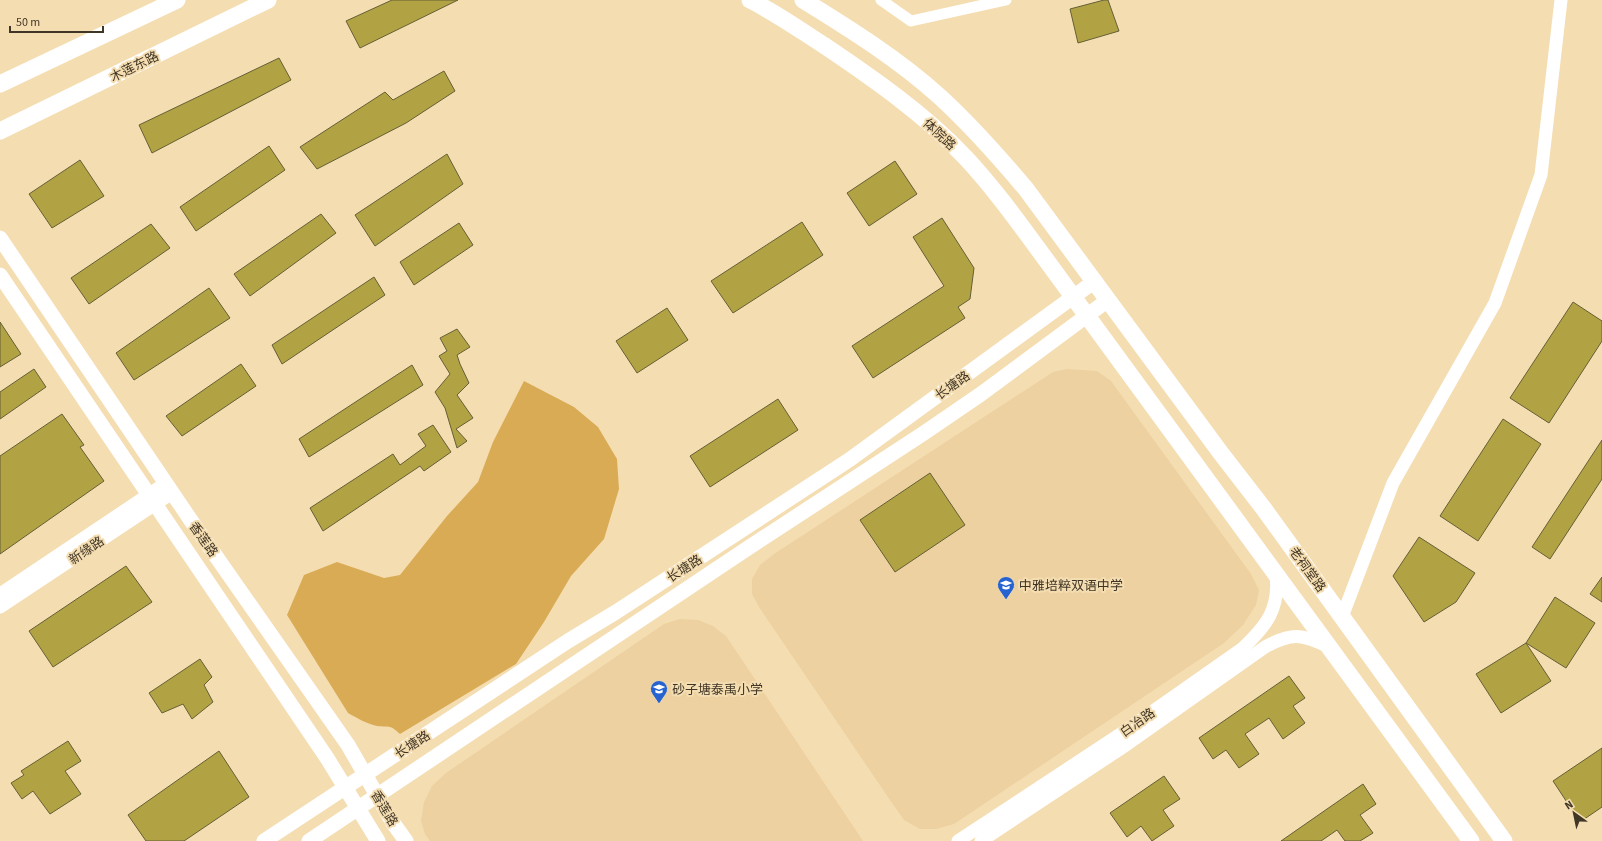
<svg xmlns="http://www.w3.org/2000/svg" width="1602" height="841" font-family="'Source Sans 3','Noto Sans SC',sans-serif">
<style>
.built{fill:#edd1a0}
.forest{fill:#d9ab55}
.building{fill:#b1a344;stroke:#655f35}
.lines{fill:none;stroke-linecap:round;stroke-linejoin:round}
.minor{stroke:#fff;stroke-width:11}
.tertiary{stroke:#fff;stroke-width:13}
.secondary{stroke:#fff;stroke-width:15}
.primary{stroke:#fff;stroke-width:17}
.labels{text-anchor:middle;stroke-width:4;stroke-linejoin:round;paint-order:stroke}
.street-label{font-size:13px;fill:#403625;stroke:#f5ddb2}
.poi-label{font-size:13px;fill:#403625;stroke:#f5ddb2;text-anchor:start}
</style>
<rect width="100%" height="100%" fill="#f5ddb2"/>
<g class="built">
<path d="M1067 369 1097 371 1111 381 1251 574 1259 590 1256 605 1243 625 1224 643 954 824 936 829H920L904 820 892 803 759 607 752 594V579L760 565 774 554 1053 372Z"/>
<path d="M680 619 698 620 713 626 726 636 863 841H430L425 834 421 821 424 802 432 786 446 773 664 624Z"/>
</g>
<path class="forest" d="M524 381 574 407 598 427 617 459 619 489 604 539 571 576 544 622 516 664 400 734C389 724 391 728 377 726 367 724 357 718 348 713L287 615 304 575 337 562 384 578 400 575 447 516 478 482 493 442Z"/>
<g class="building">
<path d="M392 0H458L360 48 346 21Z"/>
<path d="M1104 0H1108L1119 31 1078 43 1070 9Z"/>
<path d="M279 58 291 80 152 153 139 125Z"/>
<path d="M444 71 455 91 406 123 317 169 300 147 385 92 393 100Z"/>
<path d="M269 146 285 170 196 231 180 207Z"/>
<path d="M447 154 463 184 375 246 355 215Z"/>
<path d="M80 160 104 196 52 228 29 194Z"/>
<path d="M895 161 917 194 869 226 847 193Z"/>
<path d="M321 214 336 233 250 296 234 274Z"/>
<path d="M942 218 974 268 970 299 958 307 965 318 873 378 852 346 944 286 913 237Z"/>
<path d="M802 222 823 255 733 313 711 281Z"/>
<path d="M459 223 473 245 414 285 400 262Z"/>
<path d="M151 224 170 248 89 304 71 278Z"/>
<path d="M374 277 385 295 282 364 272 345Z"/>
<path d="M209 288 230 318 134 380 116 353Z"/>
<path d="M1573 302 1602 321V341L1549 423 1510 398Z"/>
<path d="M667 308 688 340 637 373 616 341Z"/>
<path d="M0 322 21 354 0 367Z"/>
<path d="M457 329 470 347 457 355 460 364 469 383 457 395 473 418 456 429 467 441 457 448 445 408 435 392 450 374 439 356 447 351 440 338Z"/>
<path d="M241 364 256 386 182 436 166 416Z"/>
<path d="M412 365 423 385 309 457 299 439Z"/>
<path d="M34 369 46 387 0 419V392Z"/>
<path d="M778 399 798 430 710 487 690 456Z"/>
<path d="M62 414 84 445 80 447 104 481 0 554V456Z"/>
<path d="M1503 419 1541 444 1478 541 1440 516Z"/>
<path d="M433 425 451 452 424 471 420 466 323 531 310 508 393 454 400 465 426 446 418 434Z"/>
<path d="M1602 440V479L1550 559 1532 547Z"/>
<path d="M930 473 965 525 895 572 860 520Z"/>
<path d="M1419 537 1475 573 1456 602 1424 622 1393 576Z"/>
<path d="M126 566 152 602 53 667 29 631Z"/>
<path d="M1602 577V602L1590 594Z"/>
<path d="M1555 597 1595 623 1566 668 1526 643Z"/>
<path d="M1526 643 1551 681 1501 713 1476 674Z"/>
<path d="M200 659 212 677 204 685 213 702 192 719 183 704 162 713 149 693Z"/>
<path d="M1289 676 1305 698 1293 706 1305 723 1283 739 1269 718 1245 734 1259 754 1239 768 1226 750 1213 759 1199 738Z"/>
<path d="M68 741 81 761 65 771 81 794 50 814 33 791 22 799 11 783 24 775 21 771Z"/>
<path d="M1602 748V807L1580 822 1553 781Z"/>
<path d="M219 751 249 797 184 841H146L128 815Z"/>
<path d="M1164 776 1180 799 1163 810 1174 826 1152 841 1141 826 1127 837 1110 813Z"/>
<path d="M1363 784 1376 804 1360 815 1373 833 1360 841H1345L1337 830 1321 841H1281Z"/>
</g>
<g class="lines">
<path class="minor" d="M881 0 911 21 1006 0"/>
<g class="tertiary">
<path d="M0 594 166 483"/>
<path d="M0 607 172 493"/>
<path d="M1342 617 1393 483 1495 303 1541 175 1561 0"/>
<path d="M958 841 1119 735 1243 648C1266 626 1280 609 1276 575"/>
<path d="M981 841 1126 745 1265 647C1292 632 1302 634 1329 647"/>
</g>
<g class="secondary">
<path d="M0 238 192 522 348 745 393 823 406 841"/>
<path d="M0 275 327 758 378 841"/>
<path d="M264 841 568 641 616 612 849 460 1095 281"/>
<path d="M309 841 748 548 924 433 981 394 1108 300"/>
</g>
<g class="primary">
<path d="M750 0C776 13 800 30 825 46 874 79 924 114 965 157 994 188 1019 223 1044 257L1471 841"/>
<path d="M803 0C850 29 898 59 939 96 971 125 999 157 1026 189L1220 452 1264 509 1504 841"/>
<path d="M0 84 177 0"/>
<path d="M0 131 268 0"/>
</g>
</g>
<defs>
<symbol id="school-pin" viewBox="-11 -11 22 30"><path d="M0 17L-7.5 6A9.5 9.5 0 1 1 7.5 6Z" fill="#2663d0" stroke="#f5ddb2"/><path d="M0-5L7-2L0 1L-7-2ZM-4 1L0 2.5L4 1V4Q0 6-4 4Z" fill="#fff"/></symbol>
</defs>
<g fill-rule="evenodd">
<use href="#school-pin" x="996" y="575" width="20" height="27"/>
<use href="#school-pin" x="649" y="679" width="20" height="27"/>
</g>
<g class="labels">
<g class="street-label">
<text transform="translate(134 66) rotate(-26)" y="5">木莲东路</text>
<text transform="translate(940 134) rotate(43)" y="5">体院路</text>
<text transform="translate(952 385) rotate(-35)" y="5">长塘路</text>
<text transform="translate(204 539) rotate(55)" y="5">香莲路</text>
<text transform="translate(86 550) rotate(-34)" y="5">新缘路</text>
<text transform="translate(684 568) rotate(-33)" y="5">长塘路</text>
<text transform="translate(1308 569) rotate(54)" y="5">老祠堂路</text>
<text transform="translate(1137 722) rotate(-35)" y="5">白冶路</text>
<text transform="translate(412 744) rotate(-33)" y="5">长塘路</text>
<text transform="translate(385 808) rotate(59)" y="5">香莲路</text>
</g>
<g class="poi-label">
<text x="1019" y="590">中雅培粹双语中学</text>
<text x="672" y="694">砂子塘泰禹小学</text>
</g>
</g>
<g transform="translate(1574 813) rotate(327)" stroke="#f5ddb2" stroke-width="3" paint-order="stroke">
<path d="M0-3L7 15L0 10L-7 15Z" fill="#403625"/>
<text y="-6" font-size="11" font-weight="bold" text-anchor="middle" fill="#403625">N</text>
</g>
<path d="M10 26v6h93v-6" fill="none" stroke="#403625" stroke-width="2"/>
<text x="16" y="26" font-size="12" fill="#403625" stroke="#f5ddb2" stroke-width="3" paint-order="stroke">50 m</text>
</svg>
